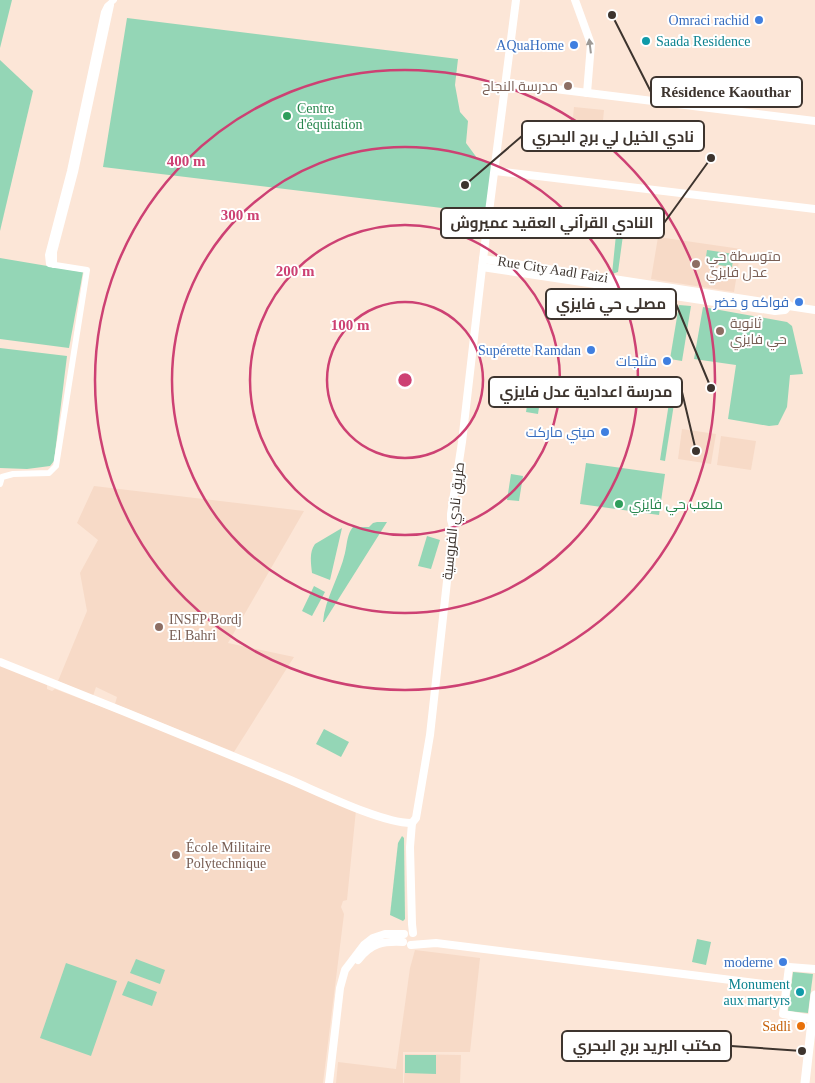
<svg xmlns="http://www.w3.org/2000/svg" width="815" height="1083" font-family="'Times New Roman',Cairo,serif">
<style>
.built{fill:#f7dac7}
.green{fill:#94d6b6}
.lines{fill:none;stroke-linecap:round;stroke-linejoin:round}
.tertiary{stroke:#fff;stroke-width:6}
.secondary{stroke:#fff;stroke-width:8}
.primary{stroke:#fff;stroke-width:9}
.oneway{fill:#9e9a96}
.ring{fill:none;stroke:#cd4173;stroke-width:2.5}
.shop-dot{fill:#3f7fe0;stroke:#fff;stroke-width:2}
.culture-dot{fill:#0f9aa8;stroke:#fff;stroke-width:2}
.education-dot{fill:#8d6e63;stroke:#fff;stroke-width:2}
.leisure-dot{fill:#2e9e5b;stroke:#fff;stroke-width:2}
.food-dot{fill:#e8710a;stroke:#fff;stroke-width:2}
.labels{text-anchor:middle;stroke-width:4;stroke-linejoin:round;paint-order:stroke}
.shop-label{font-size:14px;fill:#366cbe;stroke:#fff;text-anchor:end}
.culture-label{font-size:14px;fill:#0d838f;stroke:#fff;text-anchor:start}
.education-label{font-size:14px;fill:#785e54;stroke:#fff;text-anchor:start}
.leisure-label{font-size:14px;fill:#27864d;stroke:#fff;text-anchor:start}
.street-label{font-size:14px;fill:#3d342e;stroke:#fff}
.food-label{font-size:14px;fill:#c56008;stroke:#fff;text-anchor:end}
.centre{fill:#cd4173;stroke:#fff;stroke-width:2.5}
.ring-label{font-size:15px;text-anchor:middle;font-weight:bold;fill:#cd4173;stroke:#fff;stroke-width:4;stroke-linejoin:round;paint-order:stroke}
.leader{fill:none;stroke:#3d342e;stroke-width:2}
.callout-dot{fill:#3d342e;stroke:#fff;stroke-width:2}
.callout{fill:#fff;stroke:#3d342e;stroke-width:2}
.callout-label{font-size:15px;text-anchor:middle;font-weight:bold;fill:#3d342e}
</style>
<rect width="100%" height="100%" fill="#fce6d7"/>
<g class="built">
<path d="M574 107 604 110 600 151 570 148Z"/>
<path d="M658 237 741 249 734 292 651 279Z"/>
<path d="M682 429 716 434 711 464 678 459Z"/>
<path d="M721 436 756 441 751 470 717 465Z"/>
<path d="M94 486 304 511 228 643 294 657 234 752 115 704 117 697 96 687 93 696 58 681 87 611 80 573 98 540 77 523Z"/>
<path d="M0 665 47 684V689L52 691 55 689 134 719 356 810 347 900 343 901 341 907 344 914 323 1083H0Z"/>
<path d="M415 950 480 958 470 1052H403V1083H336L338 1062 396 1069 410 968Z"/>
<path d="M405 1054 461 1055 460 1083H404Z"/>
</g>
<g class="green">
<path d="M0 0H12L0 48Z"/>
<path d="M127 18 458 59 455 85 460 112 468 121 466 143 477 158 494 164 487 213 484 218 442 213V208L103 167Z"/>
<path d="M0 60 33 91 0 231Z"/>
<path d="M622 224 629 227 624 228 618 272 612 274 617 225Z"/>
<path d="M707 250 734 254 732 267 705 263Z"/>
<path d="M0 258 83 272 69 348 0 339Z"/>
<path d="M679 305 691 306 682 361 670 359Z"/>
<path d="M703 307 787 322 792 326 803 374 790 375 787 407 778 425 769 426 728 419 736 365 694 359Z"/>
<path d="M0 348 67 356 54 461 50 466 27 469 0 468Z"/>
<path d="M531 380 543 381 538 414 526 412Z"/>
<path d="M672 384 677 385 665 461 660 460Z"/>
<path d="M586 463 665 474 659 515 580 504Z"/>
<path d="M511 474 523 476 519 501 507 500Z"/>
<path d="M377 522H387L324 622H323C325 598 340 576 345 553 347 544 347 534 353 527H369L373 523Z"/>
<path d="M342 528 330 580 312 573C311 563 309 552 315 544Z"/>
<path d="M427 536 440 540 431 569 418 566Z"/>
<path d="M314 586 325 592 312 616 302 611Z"/>
<path d="M324 729 349 742 341 757 316 744Z"/>
<path d="M402 836 404 838 405 919 403 921 390 915 398 843Z"/>
<path d="M697 939 711 942 706 965 692 962Z"/>
<path d="M136 959 165 970 160 984 130 973Z"/>
<path d="M66 963 117 981 91 1056 40 1038Z"/>
<path d="M793 972 813 974 808 1013 788 1011Z"/>
<path d="M128 981 157 992 152 1006 122 995Z"/>
<path d="M405 1055H436V1074L405 1073Z"/>
</g>
<g class="lines">
<g class="tertiary">
<path d="M54 265V252L75 172 111 5"/>
<path d="M0 484 2 477 13 474 49 473 56 466 87 270 49 264 48 255 70 171 104 12 107 6 114 0"/>
</g>
<g class="secondary">
<path d="M575 0 591 44 587 93"/>
<path d="M507 83 815 121"/>
<path d="M495 171 815 209"/>
<path d="M483 259 815 310"/>
<path d="M482 267 775 311 785 310 789 305"/>
<path d="M0 662C96 700 192 739 288 779 317 791 383 824 412 823L416 818 430 735 453 527 451 520V514L462 442 483 259 516 0"/>
<path d="M412 823 410 847 412 924 413 933"/>
<path d="M411 945 436 943 787 987"/>
<path d="M358 960C371 943 383 941 403 942"/>
<path d="M812 1019 783 1014 789 967 815 969"/>
<path d="M329 1083 340 988 345 970 364 945 373 938 385 934H404"/>
</g>
<path class="primary" d="M805 1083 815 995"/>
</g>
<defs><path id="oneway-solid" d="M-6-.8H1V-3.2L6.5 0L1 3.2V.8H-6Z" transform="scale(1.25)"/></defs>
<use class="oneway" href="#oneway-solid" transform="translate(590 46) rotate(-97)"/>
<g class="ring">
<circle cx="405" cy="380" r="78"/>
<circle cx="405" cy="380" r="155"/>
<circle cx="405" cy="380" r="233"/>
<circle cx="405" cy="380" r="310"/>
</g>
<g class="shop-dot">
<circle cx="759" cy="20" r="5"/>
<circle cx="574" cy="45" r="5"/>
<circle cx="799" cy="302" r="5"/>
<circle cx="591" cy="350" r="5"/>
<circle cx="667" cy="361" r="5"/>
<circle cx="605" cy="432" r="5"/>
<circle cx="783" cy="962" r="5"/>
</g>
<g class="culture-dot">
<circle cx="646" cy="41" r="5"/>
<circle cx="800" cy="992" r="5"/>
</g>
<g class="education-dot">
<circle cx="568" cy="86" r="5"/>
<circle cx="696" cy="264" r="5"/>
<circle cx="720" cy="331" r="5"/>
<circle cx="159" cy="627" r="5"/>
<circle cx="176" cy="855" r="5"/>
</g>
<g class="leisure-dot">
<circle cx="287" cy="116" r="5"/>
<circle cx="619" cy="504" r="5"/>
</g>
<circle class="food-dot" cx="801" cy="1026" r="5"/>
<g class="labels">
<g class="shop-label">
<text x="749" y="25">Omraci rachid</text>
<text x="564" y="50">AQuaHome</text>
<text x="789" y="307">فواكه و خضر</text>
<text x="581" y="355">Supérette Ramdan</text>
<text x="657" y="366">مثلجات</text>
<text x="595" y="437">ميني ماركت</text>
<text x="773" y="967">moderne</text>
</g>
<g class="culture-label">
<text x="656" y="46">Saada Residence</text>
<text x="790" y="989" text-anchor="end">Monument<tspan x="790" dy="16">aux martyrs</tspan></text>
</g>
<g class="education-label">
<text x="558" y="91" text-anchor="end">مدرسة النجاح</text>
<text x="706" y="261">متوسطة حي<tspan x="706" dy="16">عدل فايزي</tspan></text>
<text x="730" y="328">ثانوية<tspan x="730" dy="16">حي فايزي</tspan></text>
<text x="169" y="624">INSFP Bordj<tspan x="169" dy="16">El Bahri</tspan></text>
<text x="186" y="852">École Militaire<tspan x="186" dy="16">Polytechnique</tspan></text>
</g>
<g class="leisure-label">
<text x="297" y="113">Centre<tspan x="297" dy="16">d'équitation</tspan></text>
<text x="629" y="509">ملعب حي فايزي</text>
</g>
<g class="street-label">
<text transform="translate(553 269) rotate(9)" y="5">Rue City Aadl Faizi</text>
<text transform="translate(453 521) rotate(-84)" y="5">طريق نادي الفروسية</text>
</g>
<g class="food-label">
<text x="791" y="1031">Sadli</text>
</g>
</g>
<circle cx="405" cy="380" r="8" class="centre"/>
<g class="ring-label">
<text x="186" y="166">400 m</text>
<text x="240" y="220">300 m</text>
<text x="295" y="276">200 m</text>
<text x="350" y="330">100 m</text>
</g>
<path class="leader" d="M612 15L651 92M465 185L522 136M711 158L664 223M711 388L676 304M696 451L682 392M802 1051L731 1046"/>
<g class="callout-dot">
<circle cx="612" cy="15" r="5"/>
<circle cx="465" cy="185" r="5"/>
<circle cx="711" cy="158" r="5"/>
<circle cx="711" cy="388" r="5"/>
<circle cx="696" cy="451" r="5"/>
<circle cx="802" cy="1051" r="5"/>
</g>
<g class="callout">
<rect x="651" y="77" width="151" height="30" rx="5"/>
<rect x="522" y="121" width="182" height="30" rx="5"/>
<rect x="441" y="208" width="223" height="30" rx="5"/>
<rect x="546" y="289" width="130" height="30" rx="5"/>
<rect x="489" y="377" width="193" height="30" rx="5"/>
<rect x="562" y="1031" width="169" height="30" rx="5"/>
</g>
<g class="callout-label">
<text x="726" y="97">Résidence Kaouthar</text>
<text x="613" y="142">نادي الخيل لي برج البحري</text>
<text x="552" y="228">النادي القرٱني العقيد عميروش</text>
<text x="611" y="309">مصلى حي فايزي</text>
<text x="586" y="397">مدرسة اعدادية عدل فايزي</text>
<text x="647" y="1051">مكتب البريد برج البحري</text>
</g>
</svg>
